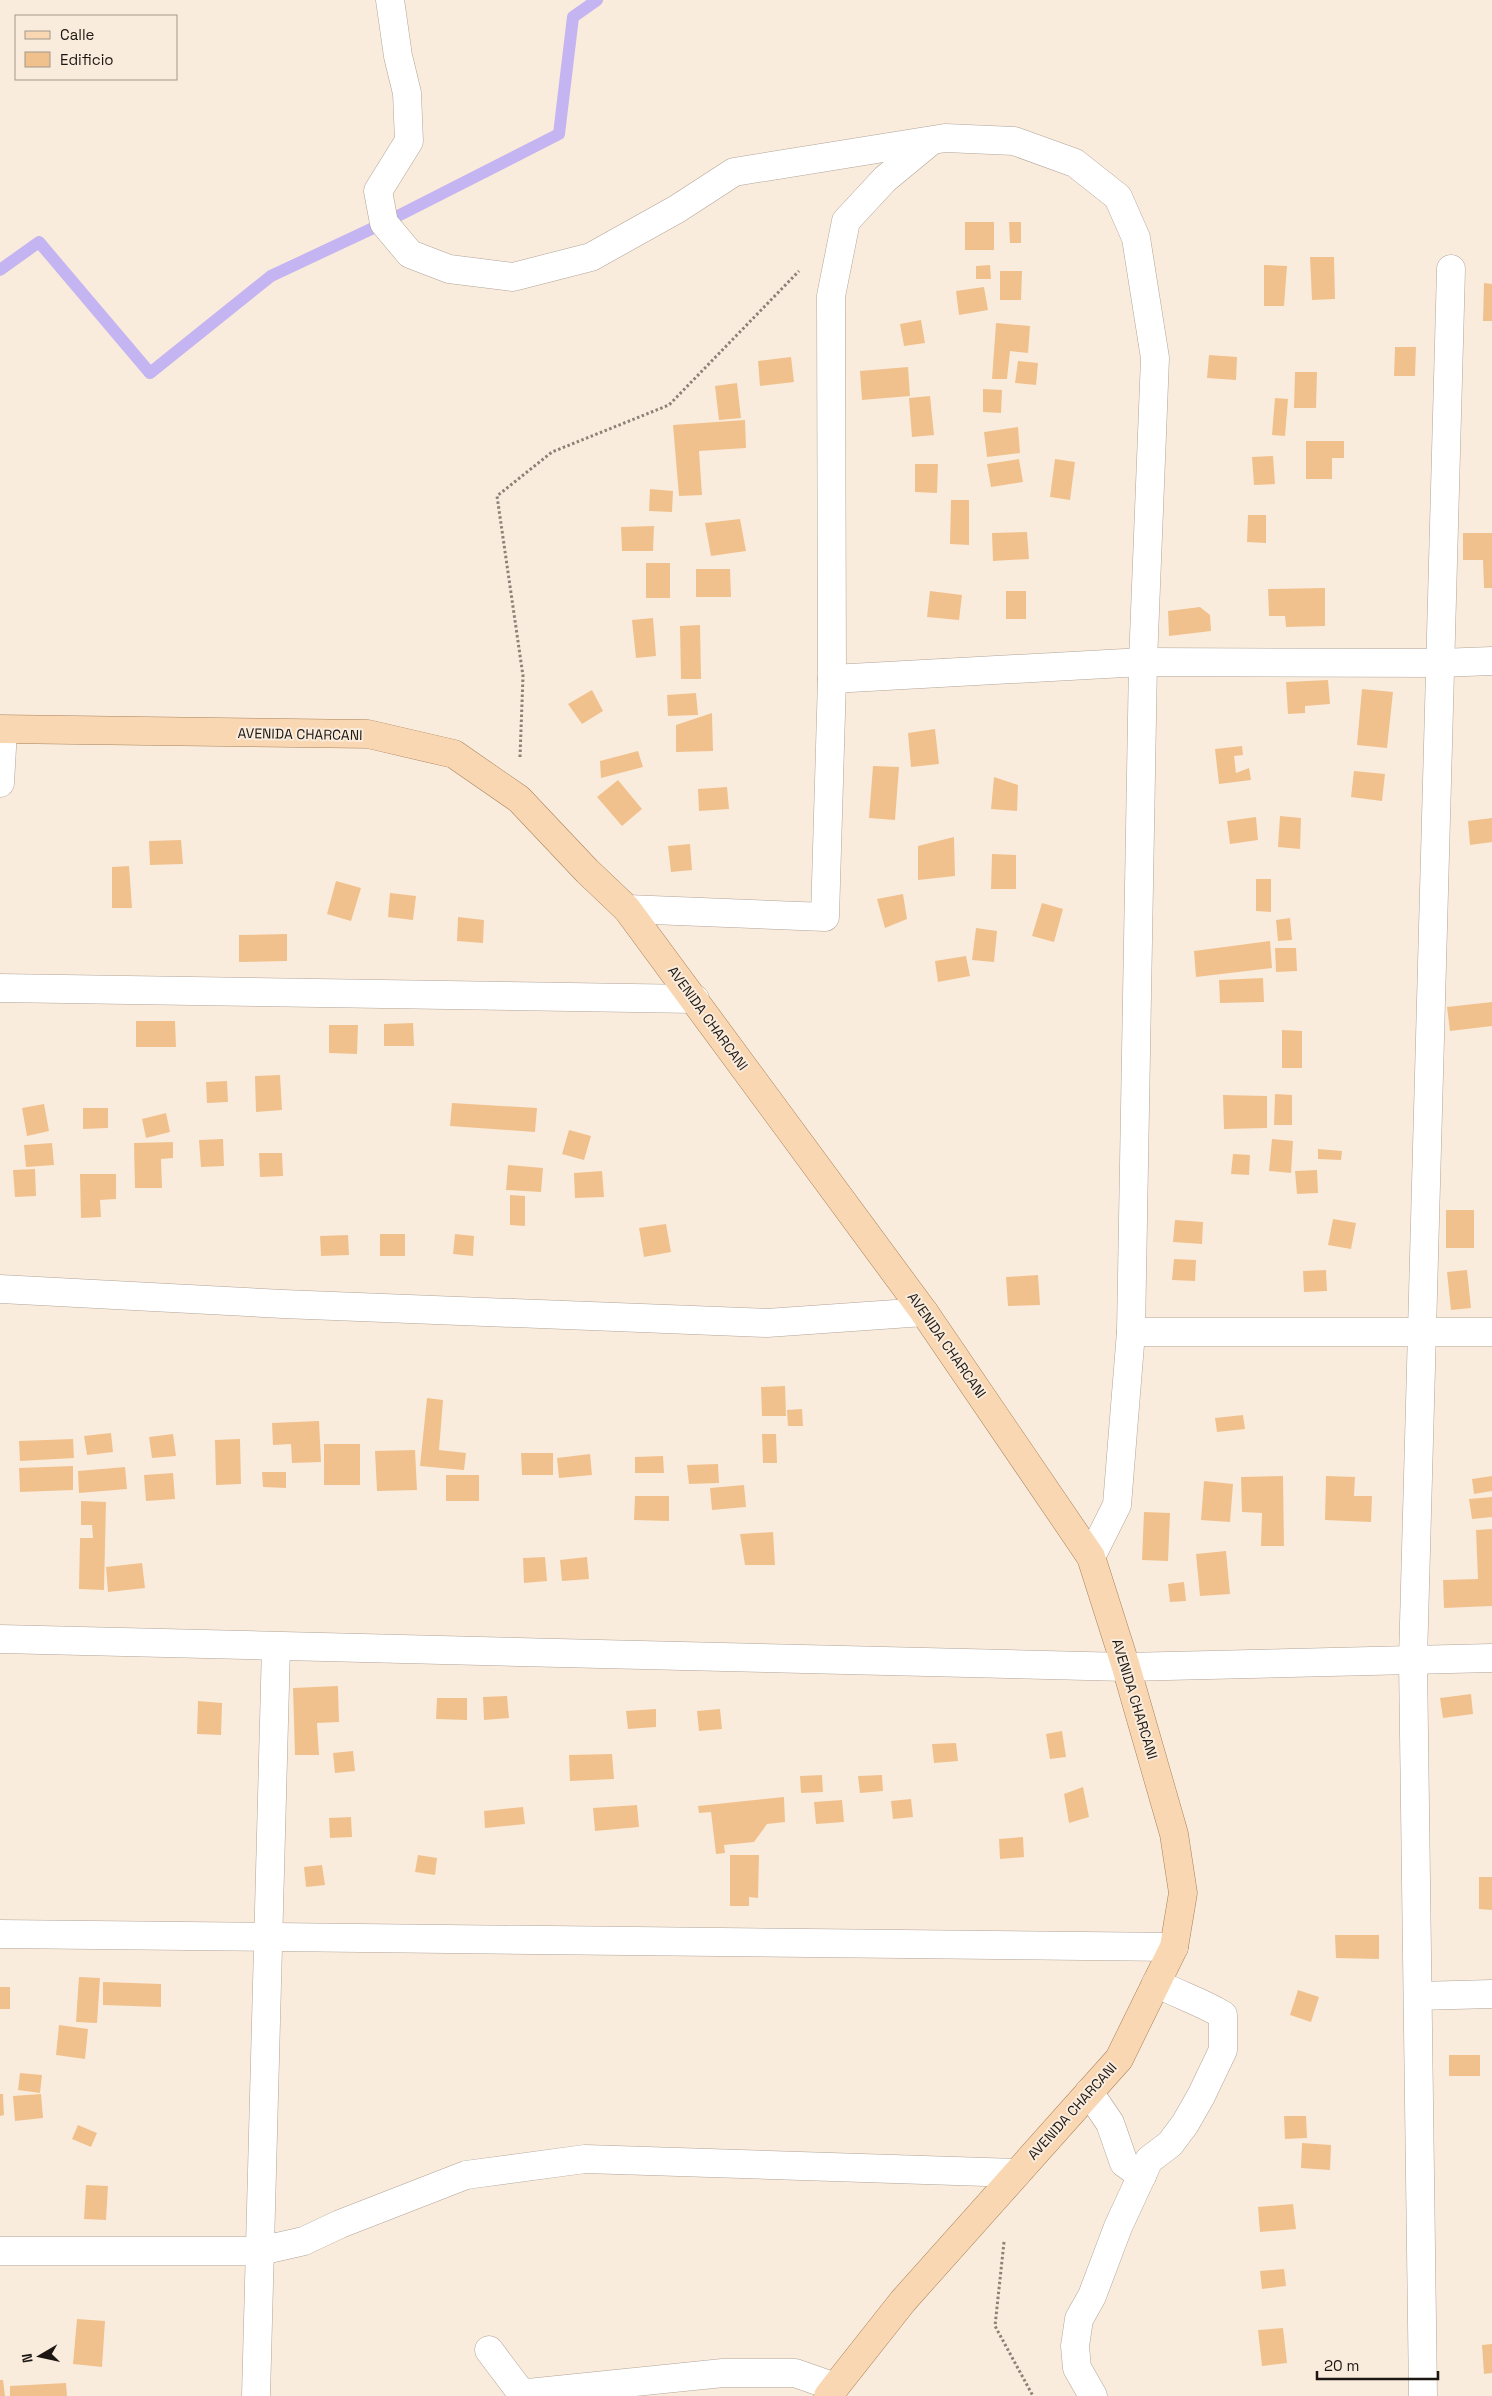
<svg xmlns="http://www.w3.org/2000/svg" width="1492" height="2396" font-family="'Space Grotesk',sans-serif">
<style>
.lines{fill:none;stroke-linecap:round;stroke-linejoin:round}
.stream{stroke:#c4b4f1;stroke-width:12}
.building{fill:#f1c18d}
.minor-casing{stroke:#b2a497;stroke-width:29}
.major-casing{stroke:#a9835a;stroke-width:29}
.path{stroke:#8a8177;stroke-width:3;stroke-dasharray:2.5 2.5;stroke-linecap:butt}
.minor{stroke:#fff;stroke-width:28}
.major{stroke:#f9d7b3;stroke-width:28}
.labels{text-anchor:middle;stroke-width:4;stroke-linejoin:round;paint-order:stroke}
.street-label{font-size:14px;fill:#1c1712;stroke:#faecdd}
</style>
<rect width="100%" height="100%" fill="#faecdd"/>
<g class="lines">
<path class="stream" d="M0 270 39 242 150 373 271 276 384 223 559 134 573 17 597 0"/>
</g>
<g class="building">
<rect x="965" y="222" width="29" height="28"/>
<path d="M1009 222H1021V243H1010Z"/>
<path d="M1310 257H1334L1335 299 1312 300Z"/>
<path d="M990 265 991 279H976V266Z"/>
<path d="M1264 265 1287 266 1284 306H1264Z"/>
<path d="M1000 271H1022L1021 300H1000Z"/>
<path d="M1484 283 1492 284V321H1483Z"/>
<path d="M984 287 988 310 959 315 956 291Z"/>
<path d="M921 320 925 343 904 346 900 324Z"/>
<path d="M996 323 1030 326 1028 353 1010 351 1007 379H992Z"/>
<path d="M1395 347H1416L1415 376H1394Z"/>
<path d="M1209 355 1237 357 1236 380 1207 378Z"/>
<path d="M791 357 794 382 760 386 758 361Z"/>
<path d="M1018 361 1038 363 1036 385 1015 383Z"/>
<path d="M908 367 910 396 862 400 860 371Z"/>
<path d="M1295 372H1317L1316 408H1294Z"/>
<path d="M737 383 741 418 719 420 715 386Z"/>
<path d="M983 389 1002 390 1001 413 983 412Z"/>
<path d="M930 396 934 435 912 437 909 398Z"/>
<path d="M1275 398 1288 399 1285 436 1272 435Z"/>
<path d="M745 420 746 448 699 451 702 495 679 496 673 425Z"/>
<path d="M1018 427 1020 453 987 457 984 432Z"/>
<path d="M1306 441H1344V458H1332V479H1306Z"/>
<path d="M1273 456 1275 484 1254 485 1252 457Z"/>
<path d="M1019 459 1023 482 991 487 987 464Z"/>
<path d="M1055 459 1075 462 1070 500 1050 497Z"/>
<path d="M915 464H938L937 493 915 492Z"/>
<path d="M650 489 673 491 672 512 649 511Z"/>
<path d="M951 500H969V545L950 544Z"/>
<path d="M1248 515H1266V543L1247 542Z"/>
<path d="M740 519 746 551 711 556 705 523Z"/>
<path d="M654 526 653 551H622L621 527Z"/>
<path d="M1027 532 1029 559 993 561 992 533Z"/>
<path d="M1463 533H1492V588H1484L1483 560H1463Z"/>
<rect x="646" y="563" width="24" height="35"/>
<path d="M696 569H730L731 597H696Z"/>
<path d="M1325 588V626L1286 627 1285 616H1269L1268 589Z"/>
<path d="M930 591 962 595 959 620 927 617Z"/>
<rect x="1006" y="591" width="20" height="28"/>
<path d="M1200 607 1210 615 1211 631 1169 636 1168 611Z"/>
<path d="M653 618 656 656 636 658 632 620Z"/>
<path d="M700 625 701 679H681L680 626Z"/>
<path d="M1328 680 1330 704 1305 706V713L1288 714 1286 682Z"/>
<path d="M1362 689 1393 692 1387 748 1357 745Z"/>
<path d="M592 690 603 711 582 724 568 704Z"/>
<path d="M696 693 698 715 668 716 667 695Z"/>
<path d="M712 713 713 751 676 752V725Z"/>
<path d="M935 729 939 764 911 767 908 733Z"/>
<path d="M1242 746 1243 755 1234 756 1236 773 1249 768 1251 780 1219 784 1215 749Z"/>
<path d="M638 751 643 767 601 778 600 761Z"/>
<path d="M873 766 899 767 895 820 869 818Z"/>
<path d="M1354 771 1385 774 1382 801 1351 797Z"/>
<path d="M994 777 1018 785 1017 811 991 809Z"/>
<path d="M618 780 642 809 622 826 597 797Z"/>
<path d="M727 787 729 809 699 811 698 789Z"/>
<path d="M1280 816 1301 818 1300 849 1278 847Z"/>
<path d="M1256 817 1258 840 1230 844 1227 821Z"/>
<path d="M1492 818V842L1470 845 1468 821Z"/>
<path d="M954 837 955 876 918 880V846Z"/>
<path d="M181 840 183 864 150 865 149 841Z"/>
<path d="M690 844 692 870 671 872 668 846Z"/>
<path d="M992 854 1016 855V889H991Z"/>
<path d="M129 866 132 908H112V867Z"/>
<path d="M1256 879H1271V912L1256 911Z"/>
<path d="M336 881 361 888 351 921 327 914Z"/>
<path d="M390 893 416 896 413 920 388 917Z"/>
<path d="M903 894 907 919 885 928 877 899Z"/>
<path d="M1042 903 1063 909 1054 942 1032 936Z"/>
<path d="M458 917 484 920 483 943 457 941Z"/>
<path d="M1290 918 1292 940 1278 941 1276 920Z"/>
<path d="M976 928 997 931 994 962 972 960Z"/>
<path d="M287 934V961L239 962V935Z"/>
<path d="M1270 941 1272 968 1196 977 1194 951Z"/>
<path d="M1275 948H1296L1297 971 1276 972Z"/>
<path d="M966 956 970 976 938 982 935 961Z"/>
<path d="M1263 978 1264 1002 1220 1003 1219 980Z"/>
<path d="M1492 1002V1026L1450 1031 1447 1007Z"/>
<path d="M136 1021H175L176 1047H136Z"/>
<path d="M413 1023 414 1046H384V1024Z"/>
<path d="M329 1025H358L357 1054 329 1053Z"/>
<path d="M1282 1030 1302 1031V1068H1282Z"/>
<path d="M280 1075 282 1110 256 1112 255 1076Z"/>
<path d="M227 1081 228 1102 207 1103 206 1082Z"/>
<path d="M1275 1094 1292 1095V1125H1274Z"/>
<path d="M1223 1095 1267 1096V1128L1224 1129Z"/>
<path d="M452 1103 537 1108 535 1132 450 1126Z"/>
<path d="M44 1104 49 1131 27 1136 22 1108Z"/>
<path d="M83 1108H108V1128L83 1129Z"/>
<path d="M166 1113 170 1132 146 1138 142 1119Z"/>
<path d="M569 1130 591 1136 584 1160 562 1154Z"/>
<path d="M223 1139 224 1166 201 1167 199 1140Z"/>
<path d="M1272 1139 1293 1141 1291 1173 1269 1171Z"/>
<path d="M173 1142V1158L161 1159 162 1188H135L134 1143Z"/>
<path d="M52 1143 54 1165 26 1167 24 1145Z"/>
<path d="M1318 1149 1342 1151 1341 1160 1318 1159Z"/>
<path d="M259 1153H282L283 1176 260 1177Z"/>
<path d="M1233 1154 1250 1155 1249 1175 1231 1174Z"/>
<path d="M508 1165 543 1168 541 1192 506 1190Z"/>
<path d="M35 1169 36 1196 15 1197 13 1170Z"/>
<path d="M1317 1170 1318 1193 1297 1194 1295 1171Z"/>
<path d="M602 1171 604 1197 575 1198 574 1173Z"/>
<path d="M80 1174H116V1199L100 1200 101 1217 81 1218Z"/>
<path d="M510 1195 525 1196V1226L510 1225Z"/>
<rect x="1446" y="1210" width="28" height="38"/>
<path d="M1333 1219 1356 1223 1351 1249 1328 1245Z"/>
<path d="M1175 1220 1203 1222 1202 1244 1173 1242Z"/>
<path d="M666 1224 671 1252 644 1257 639 1228Z"/>
<rect x="380" y="1234" width="25" height="22"/>
<path d="M455 1234 474 1236 473 1256 453 1254Z"/>
<path d="M348 1235 349 1255 321 1256 320 1236Z"/>
<path d="M1174 1259 1196 1260 1195 1281 1172 1280Z"/>
<path d="M1326 1270 1327 1291 1304 1292 1303 1271Z"/>
<path d="M1467 1270 1471 1308 1451 1310 1447 1272Z"/>
<path d="M1038 1275 1040 1305 1008 1306 1006 1277Z"/>
<path d="M785 1386 786 1416H762L761 1387Z"/>
<path d="M427 1398 443 1400 439 1450 466 1453 464 1470 420 1466Z"/>
<path d="M802 1409 803 1426H788L787 1410Z"/>
<path d="M1243 1415 1245 1429 1217 1432 1215 1418Z"/>
<path d="M319 1421 321 1462 292 1463 291 1444 273 1445 272 1423Z"/>
<path d="M111 1433 113 1452 87 1455 84 1436Z"/>
<path d="M173 1434 176 1456 152 1458 149 1437Z"/>
<path d="M762 1434H776L777 1463H763Z"/>
<path d="M73 1439 74 1458 20 1461 19 1441Z"/>
<path d="M240 1439 241 1484 216 1485 215 1440Z"/>
<rect x="324" y="1444" width="36" height="41"/>
<path d="M415 1450 417 1490 377 1491 375 1451Z"/>
<path d="M521 1453H553V1475H522Z"/>
<path d="M590 1454 592 1475 559 1478 557 1458Z"/>
<path d="M663 1456 664 1473H635V1457Z"/>
<path d="M718 1464 719 1483 689 1484 687 1465Z"/>
<path d="M73 1466V1490L20 1492 19 1468Z"/>
<path d="M125 1467 127 1489 79 1493 78 1471Z"/>
<path d="M262 1472H286V1488L263 1487Z"/>
<path d="M173 1473 175 1499 146 1501 144 1475Z"/>
<rect x="446" y="1475" width="33" height="26"/>
<path d="M1283 1476 1284 1546H1261L1262 1513 1242 1512 1241 1477Z"/>
<path d="M1326 1476 1355 1477 1354 1496H1372L1371 1522 1325 1520Z"/>
<path d="M1492 1476V1491L1474 1494 1472 1479Z"/>
<path d="M1204 1481 1233 1484 1230 1522 1201 1520Z"/>
<path d="M744 1485 746 1507 712 1510 710 1488Z"/>
<path d="M635 1496H669V1521L634 1520Z"/>
<path d="M1492 1497V1517L1472 1519 1469 1499Z"/>
<path d="M81 1501 106 1502 104 1590 79 1589 80 1538H93L92 1525H81Z"/>
<path d="M1144 1512 1170 1513 1168 1561 1142 1560Z"/>
<path d="M1492 1529V1606L1444 1608 1443 1580 1478 1579 1476 1530Z"/>
<path d="M773 1532 775 1565H745L740 1534Z"/>
<path d="M1226 1551 1230 1594 1200 1596 1196 1554Z"/>
<path d="M545 1557 547 1581 524 1583 523 1558Z"/>
<path d="M587 1557 589 1579 562 1581 560 1560Z"/>
<path d="M142 1563 145 1588 108 1592 106 1567Z"/>
<path d="M1184 1582 1186 1601 1170 1602 1168 1584Z"/>
<path d="M338 1686 339 1722 317 1723 319 1755H295L293 1688Z"/>
<path d="M1471 1694 1473 1714 1443 1718 1440 1698Z"/>
<path d="M507 1696 509 1718 484 1720 483 1697Z"/>
<path d="M437 1698H467V1720L436 1719Z"/>
<path d="M198 1701 222 1703 221 1735 197 1734Z"/>
<path d="M656 1709V1727L628 1729 626 1711Z"/>
<path d="M720 1709 722 1729 699 1731 697 1711Z"/>
<path d="M1062 1731 1066 1757 1050 1759 1046 1734Z"/>
<path d="M956 1743 958 1761 934 1763 932 1744Z"/>
<path d="M353 1751 355 1771 335 1773 333 1753Z"/>
<path d="M612 1754 614 1779 570 1781 569 1755Z"/>
<path d="M822 1775 823 1792 801 1793 800 1776Z"/>
<path d="M882 1775 883 1791 860 1793 858 1776Z"/>
<path d="M1083 1787 1089 1817 1069 1823 1064 1794Z"/>
<path d="M784 1797 785 1822 767 1824 754 1842 724 1845 725 1853 716 1854 711 1812 699 1813 698 1806Z"/>
<path d="M911 1799 913 1817 893 1819 891 1801Z"/>
<path d="M842 1800 844 1822 816 1824 814 1802Z"/>
<path d="M637 1805 639 1827 595 1831 593 1808Z"/>
<path d="M523 1807 525 1824 485 1828 484 1811Z"/>
<path d="M351 1817 352 1837 330 1838 329 1818Z"/>
<path d="M1023 1837 1024 1857 1000 1859 999 1839Z"/>
<path d="M418 1855 437 1858 435 1875 415 1872Z"/>
<path d="M730 1855H759L758 1898 749 1897V1906H730Z"/>
<path d="M322 1865 325 1885 306 1887 304 1867Z"/>
<path d="M1479 1877H1492V1910L1479 1909Z"/>
<path d="M1335 1935H1379V1959L1336 1958Z"/>
<path d="M79 1977 100 1978 97 2023 76 2022Z"/>
<path d="M103 1982 161 1984V2007L103 2005Z"/>
<rect x="0" y="1987" width="10" height="22"/>
<path d="M1298 1990 1319 1997 1311 2022 1290 2015Z"/>
<path d="M59 2025 88 2029 85 2059 56 2055Z"/>
<rect x="1449" y="2055" width="31" height="21"/>
<path d="M20 2073 42 2075 40 2093 18 2090Z"/>
<path d="M0 2094H3L4 2115 0 2116Z"/>
<path d="M41 2094 43 2118 15 2121 13 2096Z"/>
<path d="M1284 2116H1306L1307 2138 1285 2139Z"/>
<path d="M78 2125 97 2133 91 2147 72 2139Z"/>
<path d="M1302 2143 1331 2145 1330 2170 1301 2168Z"/>
<path d="M86 2185 108 2186 106 2220 84 2219Z"/>
<path d="M1293 2204 1296 2229 1260 2232 1258 2207Z"/>
<path d="M1284 2269 1286 2286 1262 2289 1260 2271Z"/>
<path d="M77 2319 105 2321 102 2367 73 2364Z"/>
<path d="M1283 2328 1287 2363 1262 2366 1258 2330Z"/>
<path d="M1492 2344V2373L1484 2374 1482 2345Z"/>
<path d="M0 2380H3L5 2396H0Z"/>
<path d="M66 2383 67 2396H10V2386Z"/>
</g>
<g class="lines">
<defs>
<g id="minor">
<path d="M390 0 398 56 407 93 409 141 378 191 384 223 410 254 449 269 513 277 591 257 677 209 734 172 945 138 1014 141 1075 163 1118 197 1136 238 1155 358 1143 662 1131 1332 1117 1505 1091 1557"/>
<path d="M832 679 1143 662 1440 663 1492 661"/>
<path d="M0 783 3 730"/>
<path d="M627 909 825 917 832 679 831 296 846 221 885 179 931 141"/>
<path d="M0 988 695 999"/>
<path d="M0 1289 283 1304 767 1323 924 1312"/>
<path d="M1131 1332H1492"/>
<path d="M0 1639 1126 1667 1492 1658"/>
<path d="M0 1934 1174 1947"/>
<path d="M1418 1996 1492 1994"/>
<path d="M1089 2092 1110 2123 1124 2163 1142 2176"/>
<path d="M0 2251H260L304 2241 340 2224 466 2175 585 2159 1017 2173"/>
<path d="M489 2350 519 2390 528 2393 723 2373H795L835 2387"/>
<path d="M256 2396 276 1647"/>
<path d="M1093 2396 1077 2368 1075 2346 1079 2319 1092 2296 1118 2227 1149 2160 1170 2144 1185 2124 1201 2096 1223 2050V2015C1202 2002 1179 1995 1156 1983"/>
<path d="M1423 2396 1413 1660 1451 269"/>
</g>
<path id="major" d="M0 729 368 734 454 754 519 799 587 871 627 909 924 1312 1091 1557 1126 1667 1174 1834 1183 1893 1174 1947 1119 2059 903 2301 828 2396"/>
</defs>
<use href="#minor" class="minor-casing"/>
<use href="#major" class="major-casing"/>
<g class="path">
<path d="M520 757 523 676 497 496 552 452 669 405 799 271"/>
<path d="M1004 2242 995 2326 1033 2396"/>
</g>
<use href="#minor" class="minor"/>
<use href="#major" class="major"/>
</g>
<g class="labels">
<g class="street-label">
<text transform="translate(300 734) rotate(1)" y="5">AVENIDA CHARCANI</text>
<text transform="translate(708 1018) rotate(54)" y="5">AVENIDA CHARCANI</text>
<text transform="translate(947 1345) rotate(55)" y="5">AVENIDA CHARCANI</text>
<text transform="translate(1135 1699) rotate(73)" y="5">AVENIDA CHARCANI</text>
<text transform="translate(1072 2111) rotate(-48)" y="5">AVENIDA CHARCANI</text>
</g>
</g>
<rect x="15" y="15" width="162" height="65" fill="#faecdd" stroke="#a1978c"/>
<rect x="25" y="31" width="25" height="8" fill="#f9d7b3" stroke="#a1978c"/>
<text x="60" y="40" font-size="15" fill="#1c1712">Calle</text>
<rect x="25" y="52" width="25" height="15" fill="#f1c18d" stroke="#a1978c"/>
<text x="60" y="65" font-size="15" fill="#1c1712">Edificio</text>
<g transform="translate(40 2356) rotate(261)" stroke="#faecdd" stroke-width="4" paint-order="stroke">
<path d="M0-4L9 19L0 12L-9 19Z" fill="#1c1712"/>
<text y="-8" font-size="14" font-weight="bold" text-anchor="middle" fill="#1c1712">N</text>
</g>
<path d="M1317 2371v8h121v-8" fill="none" stroke="#1c1712" stroke-width="2.5"/>
<text x="1324" y="2371" font-size="15" fill="#1c1712" stroke="#faecdd" stroke-width="4" paint-order="stroke">20 m</text>
</svg>
